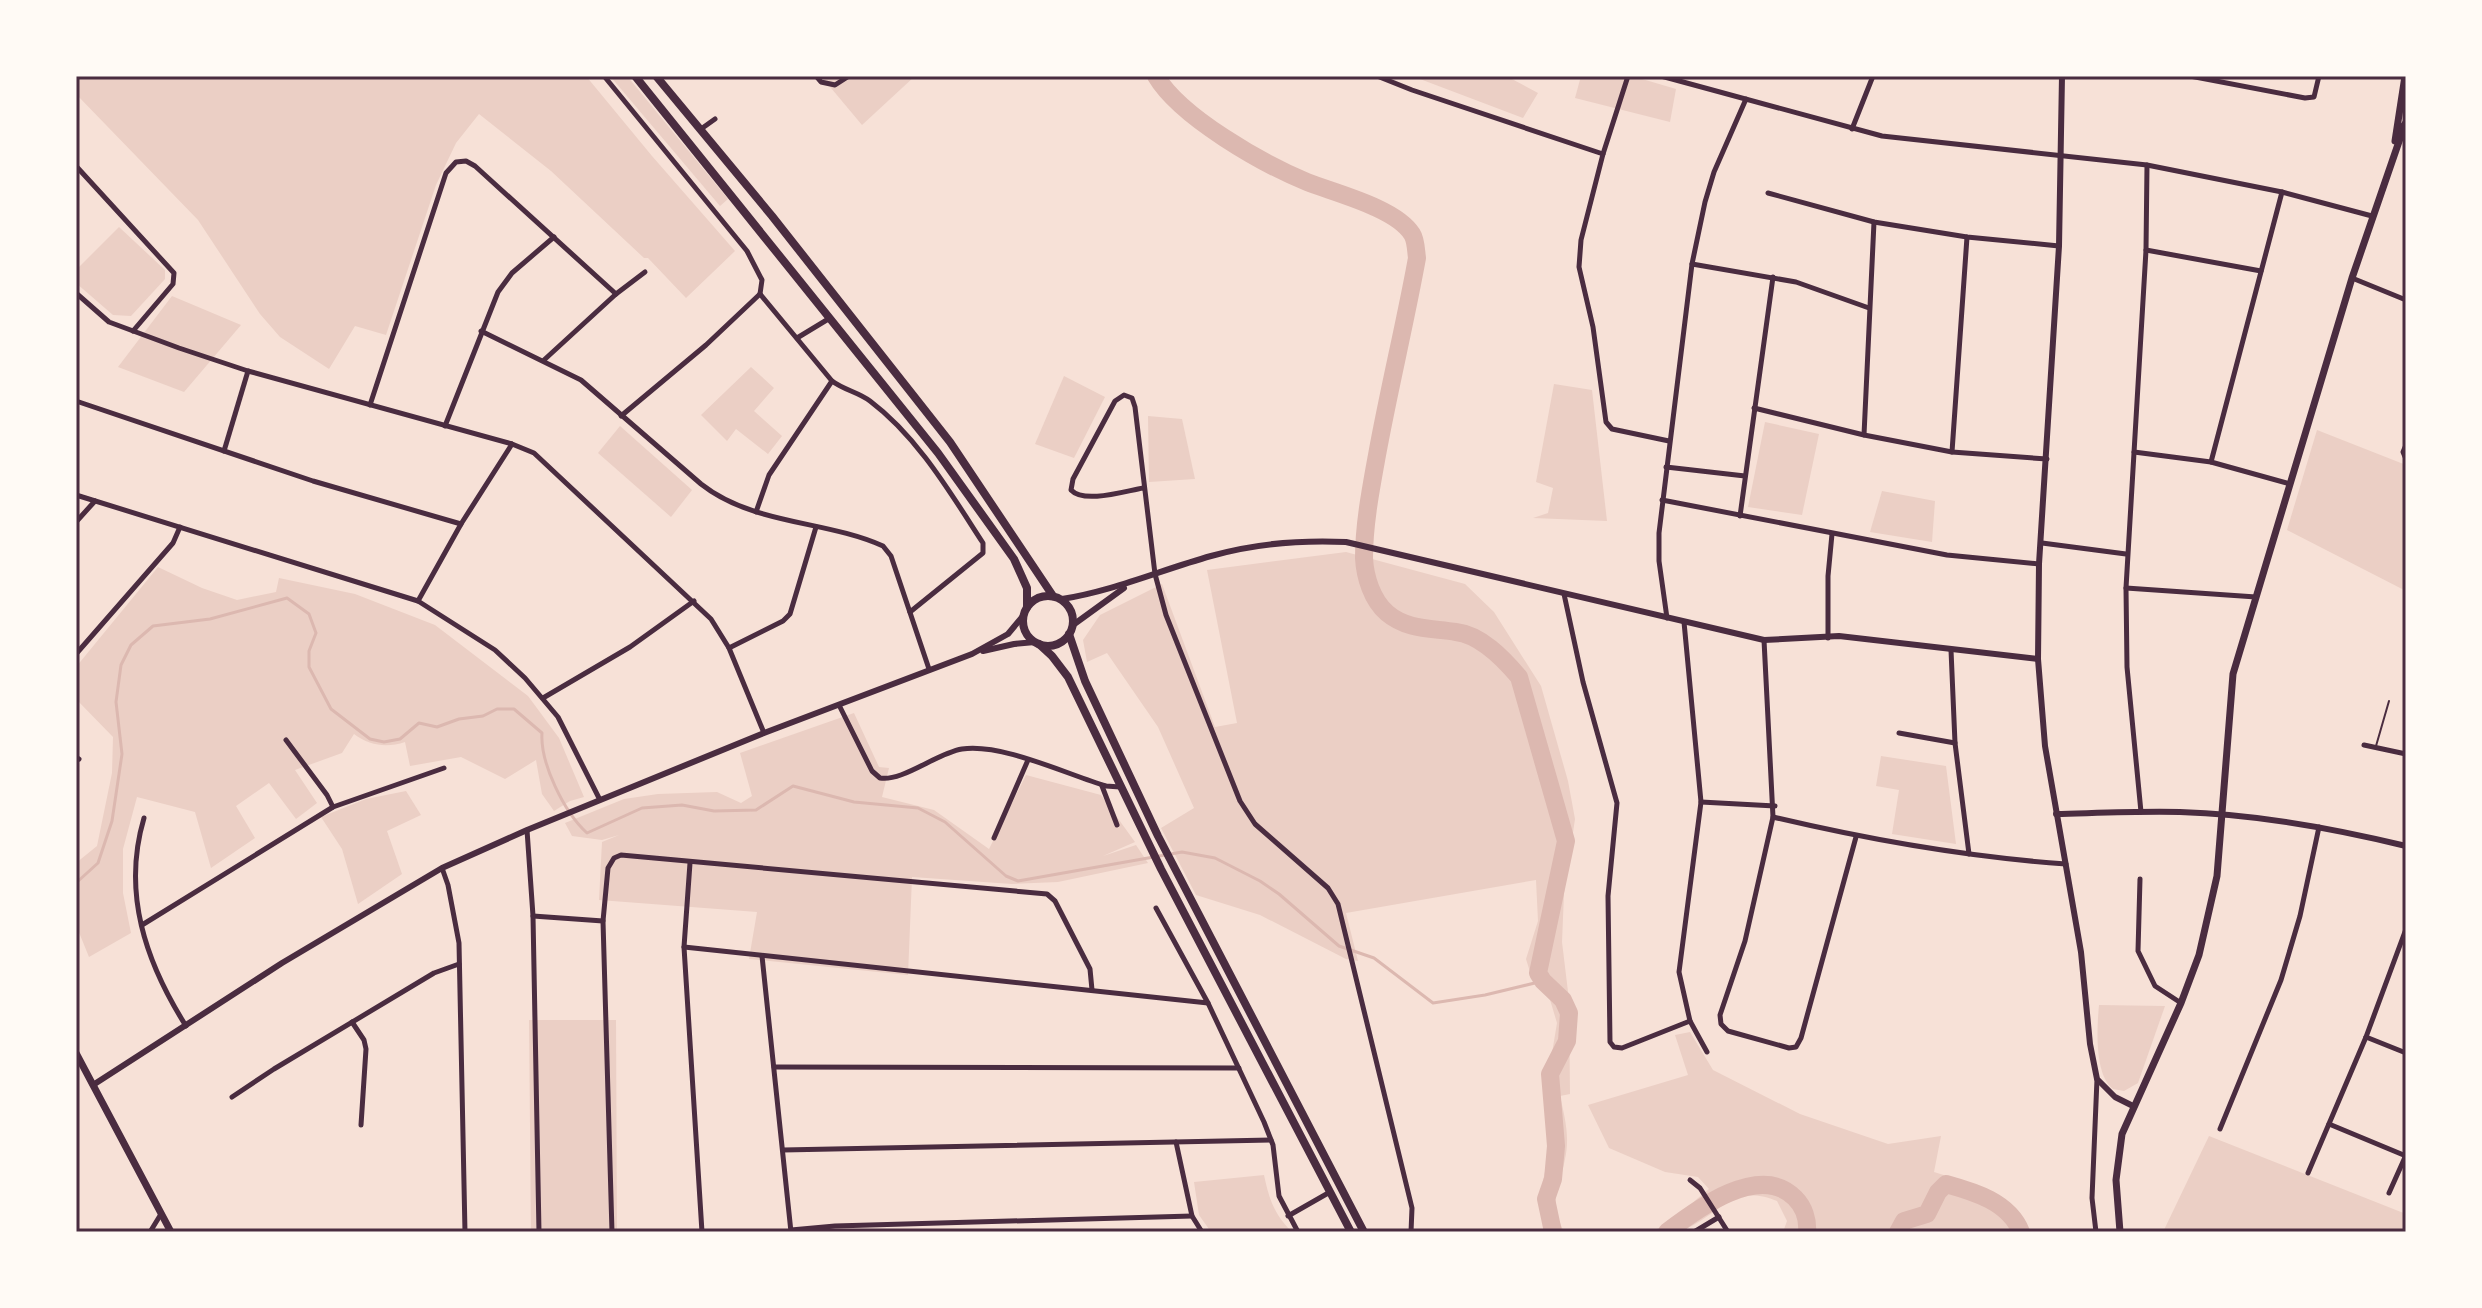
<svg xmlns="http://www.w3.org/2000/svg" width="2482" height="1308" font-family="Roboto,sans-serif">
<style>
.green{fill:#ebcfc5}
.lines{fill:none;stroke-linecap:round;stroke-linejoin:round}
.stream{stroke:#dcb8b0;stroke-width:3}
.river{stroke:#dcb8b0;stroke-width:18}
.service{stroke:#4a2c40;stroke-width:2}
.minor{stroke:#4a2c40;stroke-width:5}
.tertiary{stroke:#4a2c40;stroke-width:6}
.secondary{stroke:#4a2c40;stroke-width:7}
.primary{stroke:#4a2c40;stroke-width:8}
.trunk{stroke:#4a2c40;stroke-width:8}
.neatline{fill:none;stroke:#4a2c40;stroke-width:3}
</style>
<rect width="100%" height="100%" fill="#f7e1d7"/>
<g class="green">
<path d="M76 76H586L652 156 735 251 686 298 648 258H644L551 171 479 114 456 143 436 185 386 335 355 326 329 369 280 337 260 314 198 220 76 94Z"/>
<path d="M610 76H627L728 199 720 206Z"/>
<path d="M821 76H915L862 125Z"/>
<path d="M1412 76H1513L1512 79 1538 93 1523 118Z"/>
<path d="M1581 76H1632L1676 89 1670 122 1575 98Z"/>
<path d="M119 227 165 270V279L131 316 113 315 76 283V270Z"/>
<path d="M172 296 241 325 184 392 118 367Z"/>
<path d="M751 367 774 388 754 411 782 436 768 454 736 429 727 441 701 415Z"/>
<path d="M1064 376 1105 397 1074 458 1035 444Z"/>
<path d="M1554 384 1592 390 1607 521 1533 518 1548 513 1553 488 1536 482Z"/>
<path d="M1148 416 1182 419 1195 479 1149 482Z"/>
<path d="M1765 422 1819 434 1802 515 1748 507Z"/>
<path d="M620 426 692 490 671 517 598 453Z"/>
<path d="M2317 430 2406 465V591L2287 530Z"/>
<path d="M1882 491 1935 501 1932 542 1870 532Z"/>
<path d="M1346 552 1465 584 1494 612 1541 686 1568 781 1575 819 1564 893 1562 942 1569 1000 1570 1094 1560 1096C1565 1118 1570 1137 1565 1159 1559 1191 1548 1199 1564 1232H1548L1539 1199 1550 1149V1121L1542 1076 1552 1053 1557 1023 1548 993 1531 975 1526 959 1538 921 1536 880 1346 913 1358 961 1346 959 1260 915 1196 895 1161 828 1194 808 1158 727 1107 653 1087 662 1083 640 1100 615 1162 584 1215 727 1237 723 1207 570Z"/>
<path d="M158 567 202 588 237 600 276 592 279 578 355 594 435 625 528 696 559 738 584 797 570 801 554 811 542 794 536 760 505 779 461 757 410 766 405 742C387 748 370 746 354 734L342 753 295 770 317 803 296 819 269 783 236 806 255 838 211 868 195 812 137 797 123 849V893L131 933 89 957 76 925V863L97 846 112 773 113 737 76 699V667Z"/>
<path d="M854 713 879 767 889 768 882 797 934 810 989 849 1026 775 1101 795 1135 842 1103 856 1136 845 1148 863 1058 882 1012 884 912 877 908 975 749 959 757 912 599 900 602 842 619 835 602 840 572 836 565 823 624 799 658 794 717 792 741 803 752 796 740 753Z"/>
<path d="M1881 756 1946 766 1956 844 1892 834 1899 790 1876 786Z"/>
<path d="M406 791 421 815 387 831 402 874 358 904 342 849 321 817 366 799Z"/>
<path d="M2099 1005 2165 1006 2138 1083 2124 1091 2113 1089C2094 1075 2097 1027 2099 1005Z"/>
<path d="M529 1020H616L617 1232H531Z"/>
<path d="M1690 1032 1713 1070 1800 1114 1888 1144 1941 1136 1934 1172 1950 1177 2013 1206 2025 1232H1783L1787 1221 1777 1201C1732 1182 1718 1217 1681 1231 1668 1236 1610 1232 1593 1232 1616 1223 1636 1238 1657 1229 1670 1224 1696 1199 1709 1189L1698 1177 1665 1172 1609 1148 1588 1105 1688 1075 1675 1035Z"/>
<path d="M2209 1136 2406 1214V1232H2163Z"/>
<path d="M1264 1175C1269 1199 1274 1214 1292 1232H1211L1199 1215 1194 1182Z"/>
</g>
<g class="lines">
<path class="stream" d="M76 883 98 863 112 821 122 754 116 702 121 665 131 645 153 626 210 619 287 598 309 614 316 633 309 651V667L331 709 370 739 384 742 400 739 419 723 437 727 459 719 483 716 497 709H514L542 733C540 763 564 812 587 833L642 808 682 805 714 811 756 810 793 786 854 802 918 808 945 822 1006 876 1018 881 1182 852 1215 858 1260 881 1279 894 1339 946 1374 958 1433 1003 1485 995 1543 981"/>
<g class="river">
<path d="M1156 76C1180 117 1263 164 1307 182 1335 193 1396 208 1412 234 1416 240 1416 251 1417 258 1405 324 1389 389 1377 455 1371 488 1364 524 1364 558 1365 577 1372 600 1387 613 1407 630 1431 628 1456 632 1481 635 1503 658 1519 677L1566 841 1538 973 1543 981 1563 1000 1569 1013 1567 1041 1550 1074 1556 1146 1553 1179 1546 1199 1553 1232"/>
<path d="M1667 1232C1697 1209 1760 1162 1795 1198 1804 1207 1808 1220 1807 1232"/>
<path d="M1898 1232 1904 1221 1927 1214 1938 1192 1946 1184C1975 1192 2009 1202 2021 1232"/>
</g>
<path class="service" d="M2376 746 2389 701"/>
<g class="minor">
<path d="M604 76 747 251 762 280 760 294"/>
<path d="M816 76 821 82 835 85 849 76"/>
<path d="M1377 76 1412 90 1603 154"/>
<path d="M1628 76 1603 154 1581 240 1579 267 1593 327 1606 422 1612 429 1669 441"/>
<path d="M1661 76 1882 136 2147 165 2282 192 2372 216"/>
<path d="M2190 76 2305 98 2314 97 2319 76"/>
<path d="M701 129 715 119"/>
<path d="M1852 129 1873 76"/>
<path d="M76 166 174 273 173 284 133 331"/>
<path d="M1768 193 1874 222 1967 237 2059 246"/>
<path d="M2146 250 2261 271"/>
<path d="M1692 264 1796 282 1869 308"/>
<path d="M2352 278 2406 300"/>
<path d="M76 293 109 322 179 348 248 371 512 444 534 453 711 619 729 648 764 733"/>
<path d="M760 294 832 381C844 390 858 392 870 401 918 437 951 494 983 543V553L910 612"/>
<path d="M481 331 581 380 701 484C753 525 825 520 883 546L891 556 929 669"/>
<path d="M797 338 830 318"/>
<path d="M544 360 616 294 645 272"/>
<path d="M76 401 313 481 461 524"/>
<path d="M370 405 446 173 456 162 466 161 475 166 616 294"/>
<path d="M1754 408 1864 435 1952 452 2047 459"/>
<path d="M621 416 706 345 760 294"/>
<path d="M445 426 498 292 512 273 554 237"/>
<path d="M1864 435 1874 222"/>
<path d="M2406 445 2403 452 2406 459"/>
<path d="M224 451 248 371"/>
<path d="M1952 452 1967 237"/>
<path d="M2134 452 2211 462 2290 484"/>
<path d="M2211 462 2282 192"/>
<path d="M1666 467 1745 476"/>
<path d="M1143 488C1125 491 1084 504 1071 490L1073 479 1115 401 1124 395 1132 398 1135 407 1155 574 1166 615 1240 801 1255 824 1328 888 1338 904 1412 1208 1411 1232"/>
<path d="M76 495 418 601 495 650 525 678 558 717 600 800"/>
<path d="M1662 500 1947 555 2039 564"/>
<path d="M756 512 769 475 832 381"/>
<path d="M1740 516 1773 277"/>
<path d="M76 522 95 501"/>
<path d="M2042 543 2126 554"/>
<path d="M2126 588 2256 597"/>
<path d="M1564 594 1583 682 1617 803 1608 896 1610 1042 1614 1047 1622 1048 1690 1021"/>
<path d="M418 601 461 524 512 444"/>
<path d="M1667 618 1659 561V533L1692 264 1705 202 1714 172 1746 99"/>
<path d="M1684 622 1701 802 1679 972 1690 1021 1707 1052"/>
<path d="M1828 638V576L1832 534"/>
<path d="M1764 640 1773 817 1745 941 1720 1015 1721 1024 1728 1031 1789 1048 1796 1047 1801 1038 1856 837"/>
<path d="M729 648 783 621 790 614 816 527"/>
<path d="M1951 650 1955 743 1969 854"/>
<path d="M76 654 173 543 180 527"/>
<path d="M543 698 630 647 694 601"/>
<path d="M839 705 872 771 880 778C902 782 937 753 962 749 1002 743 1066 774 1106 786L1120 787"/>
<path d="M1899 733 1955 743"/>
<path d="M286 740 327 795 333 807"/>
<path d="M2364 745 2406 754"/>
<path d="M76 757 79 759"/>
<path d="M1102 786 1117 825"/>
<path d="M1701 802 1775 806"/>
<path d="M2141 812 2127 667 2126 588 2146 250 2147 165"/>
<path d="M1773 817C1870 840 1967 857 2066 864"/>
<path d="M144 818C122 892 145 961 186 1026"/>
<path d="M527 830 533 916 539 1232"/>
<path d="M994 838 1028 760"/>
<path d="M690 863 684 947 702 1232"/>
<path d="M442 868 448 885 459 943 465 1232"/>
<path d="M2140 879 2138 951 2155 986 2181 1003"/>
<path d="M1156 908 1208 1003 1264 1122 1273 1145 1279 1196 1298 1232"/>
<path d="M533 916 603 921"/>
<path d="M142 925 333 807 444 768"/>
<path d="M684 947 1208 1003"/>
<path d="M762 956 791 1232"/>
<path d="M352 1022 364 1040 366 1049 361 1125"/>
<path d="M2366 1037 2406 1053"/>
<path d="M774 1067 1239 1068"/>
<path d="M232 1097 274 1069 434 973 459 964"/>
<path d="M2329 1124 2406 1156"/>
<path d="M2220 1129 2281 980 2300 916 2319 827"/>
<path d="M1176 1142 1192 1216 1202 1232"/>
<path d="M783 1150 1271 1140"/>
<path d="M2308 1173 2366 1037 2406 929"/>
<path d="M1690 1180 1700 1188 1728 1232"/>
<path d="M2389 1193 2406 1155"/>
<path d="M1288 1216 1330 1192"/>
<path d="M791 1230 835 1226 1192 1216"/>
<path d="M150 1232 161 1214"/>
<path d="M612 1232 603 921 608 868 614 858 621 855 1047 894 1055 901 1090 969 1092 990"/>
<path d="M1694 1232 1719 1217"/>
<path d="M2096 1232 2092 1198 2097 1079"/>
</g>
<g class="tertiary">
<path d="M2062 76 2059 246 2039 564 2038 659 2045 746 2081 952 2090 1044 2097 1079 2115 1097 2133 1106"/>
<path d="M1062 599C1113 591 1161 570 1211 556 1256 543 1300 540 1346 542L1764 640 1839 636 2038 659"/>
<path d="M1073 625 1124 588"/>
<path d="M983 651 1014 644 1035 642"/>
<path d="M2056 814C2097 813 2138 811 2180 812 2256 814 2332 828 2406 846"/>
<path d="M93 1085 282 963 442 868 527 830 764 733 972 654 1008 634 1023 616"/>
</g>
<g class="secondary">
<path d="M2395 141 2405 76"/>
<path d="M76 1053 171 1232"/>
<path d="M2120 1232 2116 1180 2122 1134 2181 1003 2199 955 2217 876 2233 674 2352 278 2405 124"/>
</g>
<g class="primary">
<path d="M635 76 938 453 1014 559 1027 588V607"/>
<path d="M656 76 772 216 950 442 1053 596"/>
<circle cx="1048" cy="621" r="25"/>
<path d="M1069 634 1085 681 1158 836 1364 1232"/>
<path d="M1039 644 1052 656 1068 677 1161 869 1351 1232"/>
</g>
<path class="trunk" d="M2404 126 2406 124"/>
</g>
<rect width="2482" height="1308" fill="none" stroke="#fffaf5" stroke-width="156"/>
<rect x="78" y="78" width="2326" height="1152" class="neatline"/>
</svg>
